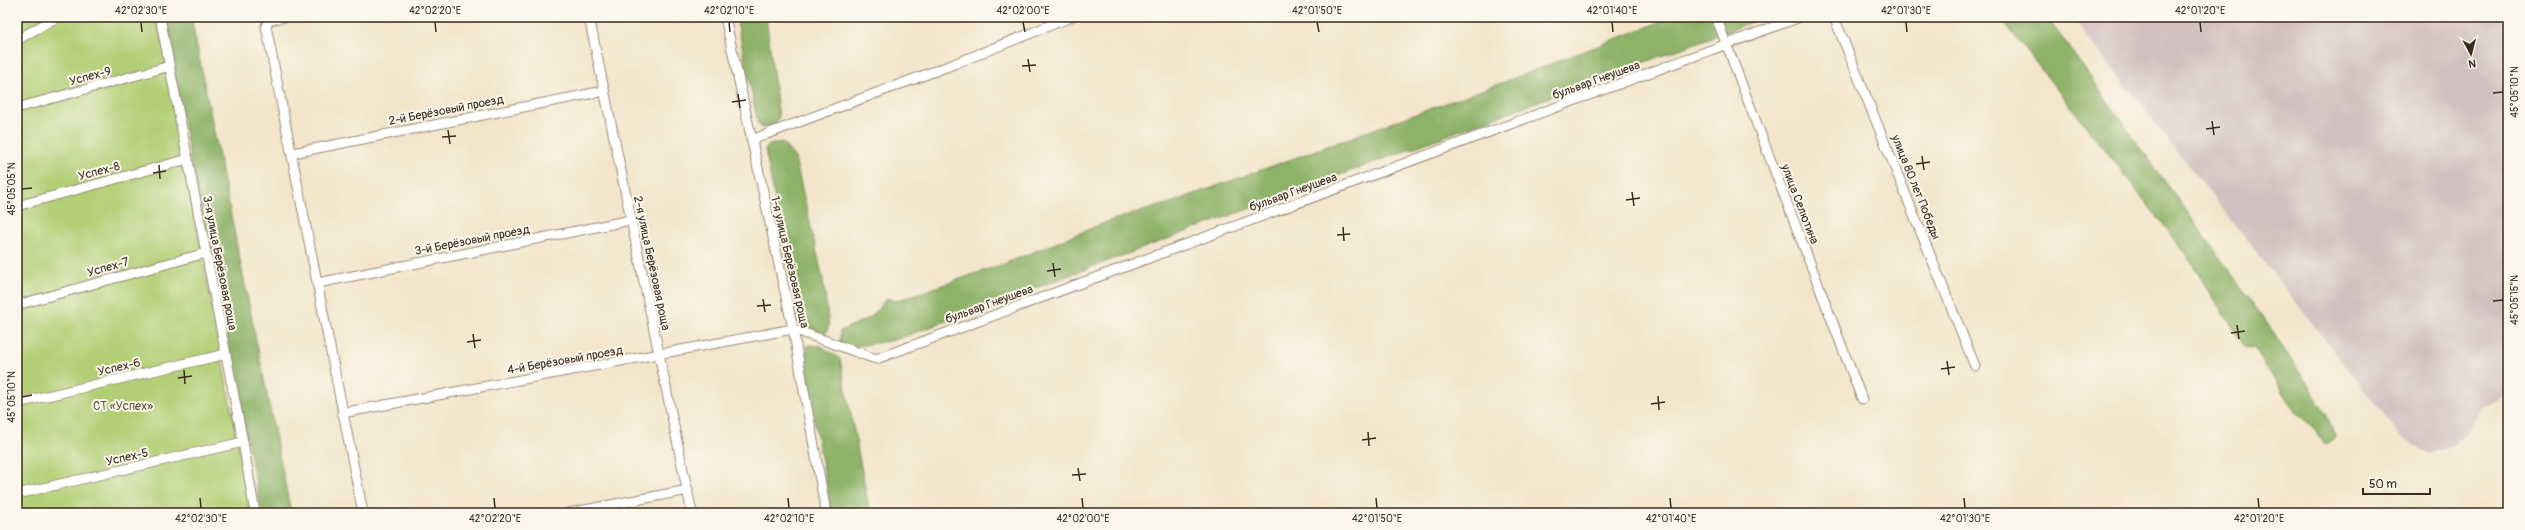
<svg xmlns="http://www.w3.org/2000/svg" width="2525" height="530" font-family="Pangolin,sans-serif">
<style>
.industrial{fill:#d2bfbf}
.green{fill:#b2cf76;stroke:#767c4a}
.forest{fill:#8db267;stroke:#646e42}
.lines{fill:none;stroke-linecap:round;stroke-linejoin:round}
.minor-casing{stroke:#978874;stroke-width:11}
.minor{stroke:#fff;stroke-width:9}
.ticks{fill:none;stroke:#3b2a1e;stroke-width:1.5}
.labels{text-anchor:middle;stroke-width:4;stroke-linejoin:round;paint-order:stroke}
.street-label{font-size:12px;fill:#3b2a1e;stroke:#fbf7ec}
.park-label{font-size:12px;fill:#595334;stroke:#fbf7ec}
.neatline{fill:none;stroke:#3b2a1e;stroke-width:1.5}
.ticks-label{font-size:10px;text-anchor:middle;fill:#3b2a1e}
</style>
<rect width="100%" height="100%" fill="#fbf7ec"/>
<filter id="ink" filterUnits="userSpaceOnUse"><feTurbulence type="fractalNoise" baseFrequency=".025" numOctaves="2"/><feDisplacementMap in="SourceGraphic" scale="8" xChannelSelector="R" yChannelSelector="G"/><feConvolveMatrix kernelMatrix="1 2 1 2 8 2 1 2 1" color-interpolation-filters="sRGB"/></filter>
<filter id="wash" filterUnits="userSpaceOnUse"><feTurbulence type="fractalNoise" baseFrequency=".012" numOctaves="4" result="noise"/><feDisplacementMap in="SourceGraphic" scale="16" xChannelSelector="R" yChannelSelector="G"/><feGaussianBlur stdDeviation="0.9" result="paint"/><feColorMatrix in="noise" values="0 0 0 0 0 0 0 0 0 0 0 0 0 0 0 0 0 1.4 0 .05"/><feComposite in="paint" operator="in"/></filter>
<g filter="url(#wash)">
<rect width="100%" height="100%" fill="#f3e5ca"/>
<path class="industrial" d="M2072 17H2508V394L2480 409 2466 435 2450 447 2429 454 2403 439Z"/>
<path class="green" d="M17 17H157L251 513H17Z"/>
<g class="forest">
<path d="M162 17H191L291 513H262Z"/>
<path d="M736 17H766L779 118 775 124 762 128 758 124Z"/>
<path d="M1673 17H1766L895 340 858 346 840 345V331L871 317 887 298 896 301 1009 262 1109 221 1170 203 1501 83Z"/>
<path d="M2000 17H2047L2274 333 2326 413 2336 438 2324 445 2312 426 2295 412 2254 348 2245 347 2181 247Z"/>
<path d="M782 142 795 158 823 279 829 326 826 333 815 336 800 330 765 149 769 145Z"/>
<path d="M808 345 821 346 840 359 870 513H832L803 364Z"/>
</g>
</g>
<g filter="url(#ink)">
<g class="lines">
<defs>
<g id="minor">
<path d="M160 17 243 442 255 513"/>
<path d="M285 17 269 20 266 26 363 513"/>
<path d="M589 17 692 513"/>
<path d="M725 17 793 329 826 513"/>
<path d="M1716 17 1862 399"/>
<path d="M1834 17 1975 366"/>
<path d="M17 40 57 17"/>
<path d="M17 108 170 66"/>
<path d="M751 140 954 64 1071 17"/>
<path d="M293 153 604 91"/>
<path d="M17 206 188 159"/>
<path d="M318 283 631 220"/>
<path d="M17 305 206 253"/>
<path d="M17 403 226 354"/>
<path d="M342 413 793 329 876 359 1800 17"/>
<path d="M17 494 243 442"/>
<path d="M569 513 688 490"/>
</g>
</defs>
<use href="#minor" class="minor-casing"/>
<use href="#minor" class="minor"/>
</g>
</g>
<path class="ticks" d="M141 22 142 32M435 22 436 32M729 22 730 32M1023 22 1025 32M1317 22 1319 32M1612 22 1613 32M1906 22 1907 32M2200 22 2201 32M1028 59 1030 72M1022 66 1036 65M2493 93 2503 92M738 94 740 108M732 102 746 100M2212 121 2214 135M2206 129 2220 127M448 130 450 144M442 137 456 136M1922 156 1924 170M1916 164 1930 162M159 165 160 179M153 173 166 171M22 189 32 188M1632 192 1634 206M1626 200 1640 198M1343 227 1344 241M1337 235 1350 234M1053 263 1055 277M1047 271 1061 269M763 299 765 312M2493 301 2503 300M757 306 771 305M2237 325 2239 339M2231 333 2245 331M473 334 475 348M467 342 481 340M1947 361 1949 375M1941 369 1955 367M184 370 185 384M178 378 192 376M1658 396 1659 410M22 397 32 395M1651 404 1665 402M1368 432 1369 446M1362 440 1376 438M1078 468 1080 481M1072 475 1086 474M200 498 201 508M494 498 495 508M788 498 789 508M1082 498 1083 508M1376 498 1377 508M1670 498 1671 508M1964 498 1965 508M2258 498 2259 508"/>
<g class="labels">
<g class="street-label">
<text transform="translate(90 76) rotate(-15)" y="4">Успех-9</text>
<text transform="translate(1596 80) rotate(-20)" y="4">бульвар Гнеушева</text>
<text transform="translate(446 110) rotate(-11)" y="4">2-й Берёзовый проезд</text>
<text transform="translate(99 171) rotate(-15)" y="4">Успех-8</text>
<text transform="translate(1916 187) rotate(68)" y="4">улица 80 лет Победы</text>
<text transform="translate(1293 192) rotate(-20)" y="4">бульвар Гнеушева</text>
<text transform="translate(1800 204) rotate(69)" y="4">улица Селютина</text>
<text transform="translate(472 240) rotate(-11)" y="4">3-й Берёзовый проезд</text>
<text transform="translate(790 262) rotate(77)" y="4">1-я улица Берёзовая роща</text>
<text transform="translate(220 263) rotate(79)" y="4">3-я улица Берёзовая роща</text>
<text transform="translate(652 263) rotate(78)" y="4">2-я улица Берёзовая роща</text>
<text transform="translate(108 267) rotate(-16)" y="4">Успех-7</text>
<text transform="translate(989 304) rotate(-20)" y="4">бульвар Гнеушева</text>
<text transform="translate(565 360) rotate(-10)" y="4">4-й Берёзовый проезд</text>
<text transform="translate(119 367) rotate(-13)" y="4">Успех-6</text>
<text transform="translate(127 457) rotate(-13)" y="4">Успех-5</text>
</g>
<g class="park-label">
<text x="123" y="410">СТ «Успех»</text>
</g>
</g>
<rect width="2525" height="530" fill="none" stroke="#fbf7ec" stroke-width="44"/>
<g transform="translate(2471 54) rotate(173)" stroke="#fbf7ec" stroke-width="3" paint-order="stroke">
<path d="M0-3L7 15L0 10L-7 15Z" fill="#3b2a1e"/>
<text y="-6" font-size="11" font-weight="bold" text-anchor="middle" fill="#3b2a1e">N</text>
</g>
<path d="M2363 488v6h67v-6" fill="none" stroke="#3b2a1e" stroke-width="2"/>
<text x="2369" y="488" font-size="12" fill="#3b2a1e" stroke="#fbf7ec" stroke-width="3" paint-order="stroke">50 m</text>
<rect x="22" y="22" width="2481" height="486" class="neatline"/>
<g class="ticks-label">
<text x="141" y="14">42°02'30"E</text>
<text x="435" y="14">42°02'20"E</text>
<text x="729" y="14">42°02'10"E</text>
<text x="1023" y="14">42°02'00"E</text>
<text x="1317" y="14">42°01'50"E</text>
<text x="1612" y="14">42°01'40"E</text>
<text x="1906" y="14">42°01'30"E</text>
<text x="2200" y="14">42°01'20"E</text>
<text transform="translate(2514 92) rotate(-90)" y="4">45°05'10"N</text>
<text transform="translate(11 189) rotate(-90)" y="4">45°05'05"N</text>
<text transform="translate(2514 300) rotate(-90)" y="4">45°05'15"N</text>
<text transform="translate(11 397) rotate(-90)" y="4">45°05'10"N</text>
<text x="201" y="522">42°02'30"E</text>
<text x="495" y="522">42°02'20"E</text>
<text x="789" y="522">42°02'10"E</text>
<text x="1083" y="522">42°02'00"E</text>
<text x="1377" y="522">42°01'50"E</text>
<text x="1671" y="522">42°01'40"E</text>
<text x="1965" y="522">42°01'30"E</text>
<text x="2259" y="522">42°01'20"E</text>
</g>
</svg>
